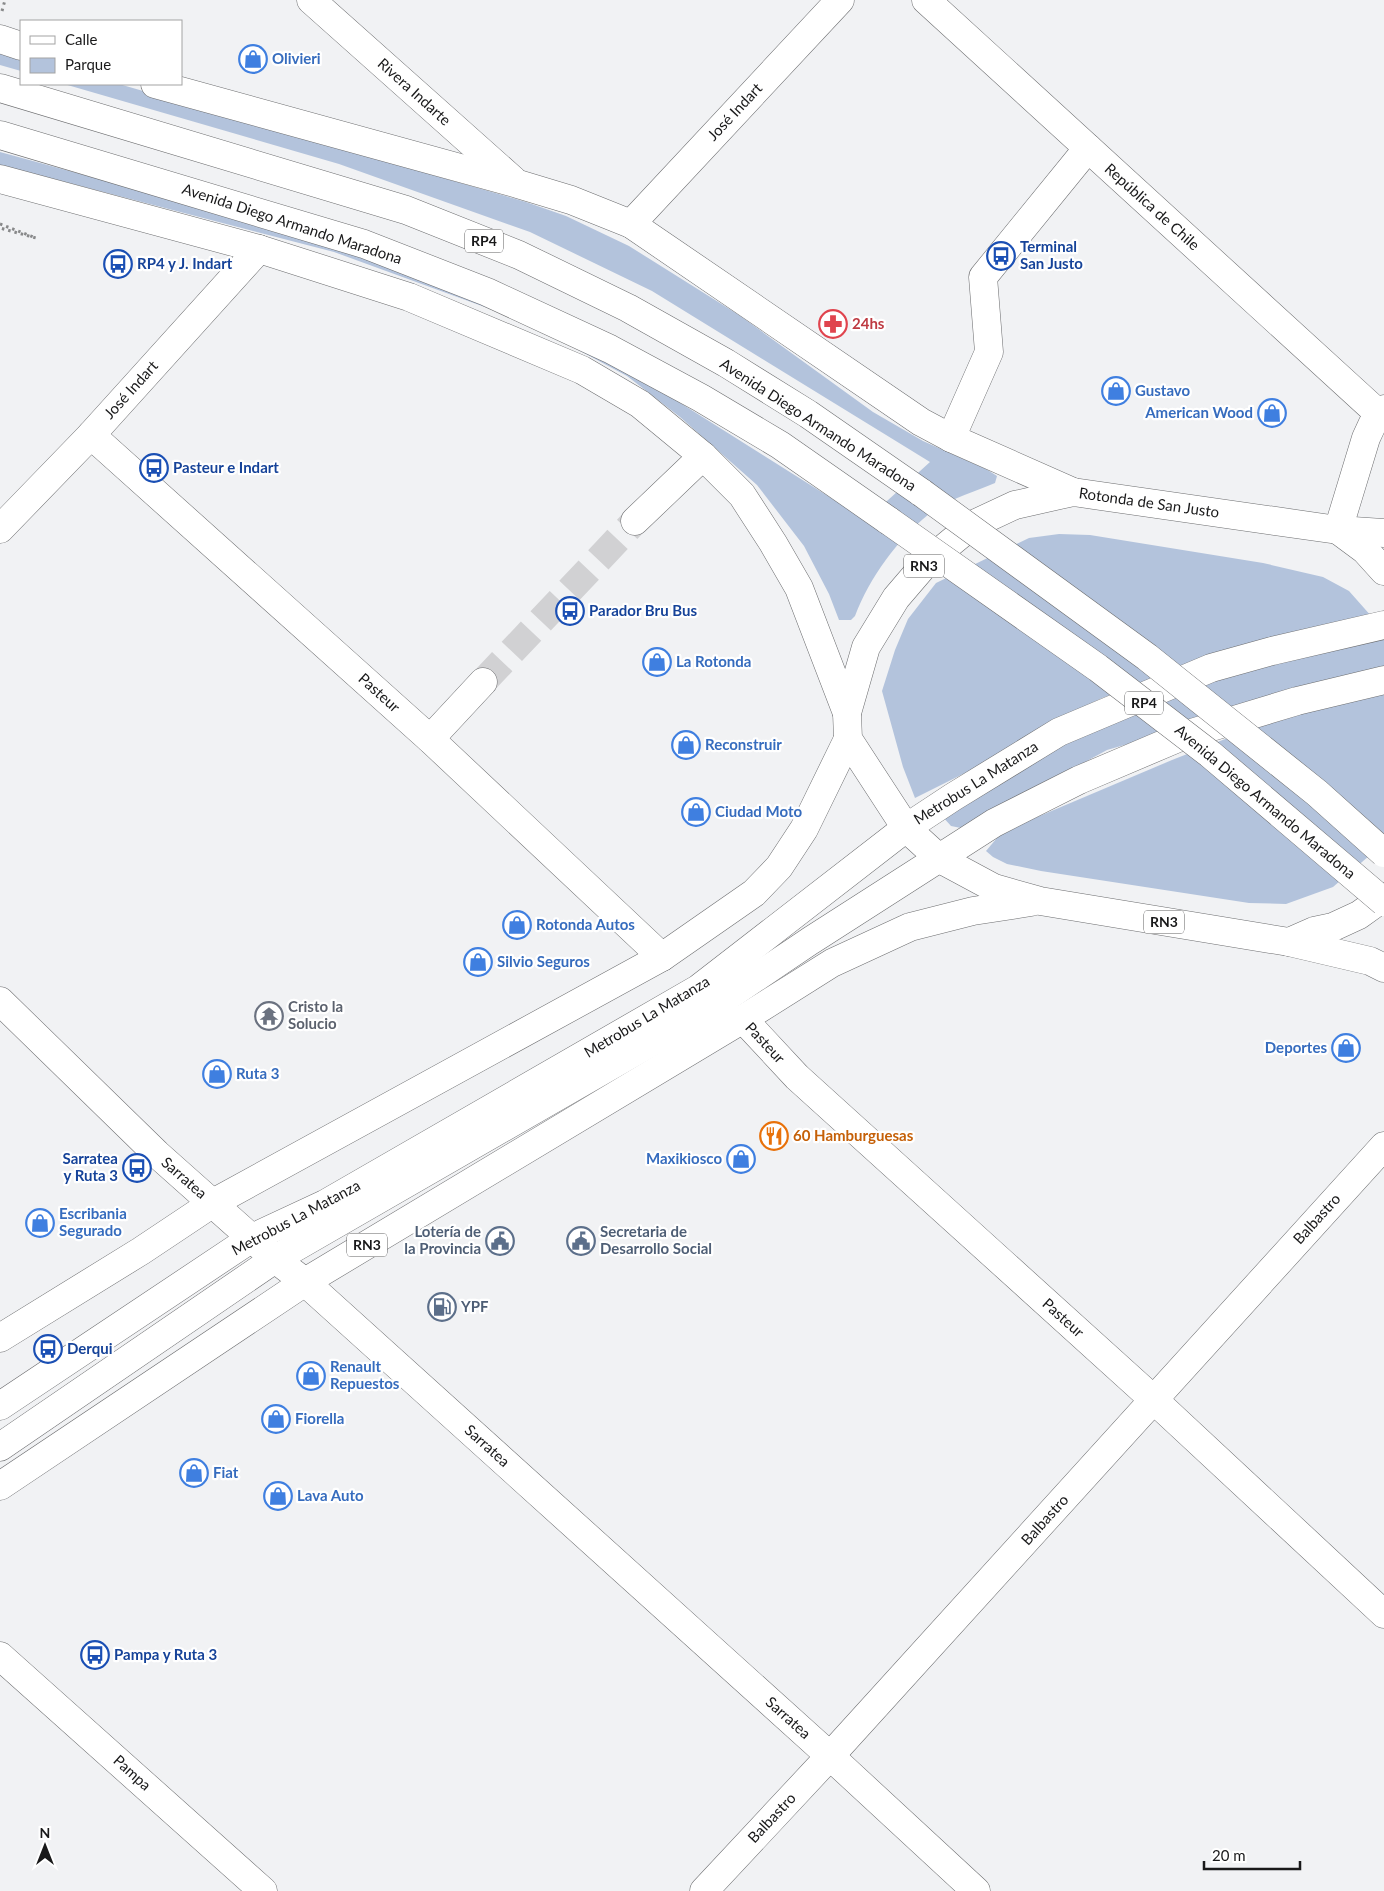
<svg xmlns="http://www.w3.org/2000/svg" width="1384" height="1891" font-family="Lato,sans-serif">
<style>
.green{fill:#b3c3dc}
.lines{fill:none;stroke-linecap:round;stroke-linejoin:round}
.minor-tunnel{stroke:#d1d1d3;stroke-width:28;stroke-dasharray:28 14;stroke-linecap:butt}
.minor-casing{stroke:#6c6d6f;stroke-width:29}
.major-casing{stroke:#6c6d6f;stroke-width:29}
.highway-casing{stroke:#6c6d6f;stroke-width:29}
.path{stroke:#88898a;stroke-width:3;stroke-dasharray:2.5 4;stroke-linecap:butt}
.minor{stroke:#fff;stroke-width:28}
.major{stroke:#fff;stroke-width:28}
.highway{stroke:#fff;stroke-width:28}
.major-bridge-casing{stroke:#6c6d6f;stroke-width:29;stroke-linecap:butt}
.major-bridge{stroke:#fff;stroke-width:28}
.labels{text-anchor:middle;stroke-width:4.5;stroke-linejoin:round;paint-order:stroke}
.shield{fill:#fff;stroke:#5e5e5f;stroke-width:1}
.shield-label{font-size:14px;font-weight:bold;fill:#19191a}
.shop-label{font-size:15px;font-weight:bold;fill:#366cbe;stroke:#fff;text-anchor:start}
.street-label{font-size:15px;fill:#19191a;stroke:#fff}
.transit-label{font-size:15px;font-weight:bold;fill:#164399;stroke:#fff;text-anchor:start}
.health-label{font-size:15px;font-weight:bold;fill:#be3a42;stroke:#fff;text-anchor:start}
.worship-label{font-size:15px;font-weight:bold;fill:#5b616d;stroke:#fff;text-anchor:start}
.food-label{font-size:15px;font-weight:bold;fill:#c56008;stroke:#fff;text-anchor:start}
.service-label{font-size:15px;font-weight:bold;fill:#4e5e75;stroke:#fff;text-anchor:start}
</style>
<rect width="100%" height="100%" fill="#f1f2f4"/>
<g class="green">
<path d="M0 49 21 55V71L0 65Z"/>
<path d="M64 84H119L526 202 566 216 629 246 739 315 873 412 923 441 986 469 997 476 995 483C974 492 948 499 929 514 897 540 870 577 855 616L851 620H839L829 594 804 546 757 485 680 417 627 376 526 322 334 252 0 165V152L326 241 531 321 647 382 866 520 930 462 652 291 530 232 339 164Z"/>
<path d="M1059 534 1090 535 1263 563 1323 577 1349 591 1372 617 1207 661 1102 698 1048 724 977 767 915 798 903 767 882 691 895 650 908 619 936 583 1029 538Z"/>
<path d="M1384 637V670L1107 750 984 817 961 828 951 826 942 816 1063 742 1236 666Z"/>
<path d="M1384 689V843L1333 887 1286 904 1249 903 1041 871 1007 864 993 857 986 851 1002 832 1172 760 1281 717Z"/>
</g>
<g class="lines">
<path class="minor-tunnel" d="M483 682 635 521"/>
<defs>
<g id="minor">
<path d="M311 0 513 180"/>
<path d="M926 0 1379 414"/>
<path d="M0 39 21 46"/>
<path d="M155 84 518 184 571 200 631 224 921 422 951 438 1073 492"/>
<path d="M0 179 259 249 409 297 582 370 640 404 703 456 742 495 773 543 799 588 847 713"/>
<path d="M631 224 840 0"/>
<path d="M91 435 430 739 662 957"/>
<path d="M951 438 989 352 983 277 1088 148"/>
<path d="M635 521 703 456"/>
<path d="M0 529 91 435 259 249"/>
<path d="M1338 530 1366 438 1372 425 1384 409"/>
<path d="M430 739 483 682"/>
<path d="M1289 942 1370 961 1384 968"/>
<path d="M0 1001 157 1154 275 1259 305 1282 830 1756 976 1891"/>
<path d="M743 1019 797 1077 1154 1400 1384 1614"/>
<path d="M0 1406 252 1238 325 1204 698 989 906 828 953 797 1059 732 1211 668 1272 651 1384 625"/>
<path d="M0 1447 275 1259 709 1009 810 941 994 823 1079 780 1185 735 1297 701 1384 680"/>
<path d="M0 1656 263 1891"/>
<path d="M704 1891 830 1756 1384 1146"/>
</g>
<g id="major">
<path d="M0 88 406 210 519 255 628 308 726 363 808 414 922 493"/>
<path d="M0 135 364 244 487 292 610 349 701 398 780 445 889 521"/>
</g>
<g id="highway">
<path d="M1338 530 1365 550 1384 571"/>
<path d="M1384 533 1338 530 1073 492 1015 505 972 525 926 563 896 598 866 647 847 713 848 739 906 828 940 859 994 888 1040 901 1289 942 1314 931 1333 927 1359 915 1384 897"/>
<path d="M0 1338 141 1251 213 1203 662 957 754 893 779 867 804 829 848 739"/>
<path d="M0 1486 305 1282 743 1019 832 963 910 927 973 911 1031 902"/>
</g>
</defs>
<use href="#minor" class="minor-casing"/>
<use href="#major" class="major-casing"/>
<use href="#highway" class="highway-casing"/>
<g class="path">
<path d="M2 11 5 0"/>
<path d="M0 224 36 238 0 228"/>
</g>
<use href="#minor" class="minor"/>
<use href="#major" class="major"/>
<use href="#highway" class="highway"/>
<defs>
<g id="major-bridge">
<path d="M922 493 1147 657 1317 793 1384 853"/>
<path d="M889 521 1098 668 1210 754 1384 902"/>
</g>
</defs>
<use href="#major-bridge" class="major-bridge-casing"/>
<use href="#major-bridge" class="major-bridge"/>
</g>
<defs>
<symbol id="shop-ring" viewBox="-11 -11 22 22"><circle r="9.5" fill="#fff" stroke="#3f7fe0" stroke-width="1.5"/><path d="M-5-2.5h2.3a2.7 3.5 0 0 1 5.4 0H5L5.5 6h-11ZM-1.5-2.5h3a1.5 2.3 0 0 0-3 0Z" fill="#3f7fe0"/></symbol>
<symbol id="bus-ring" viewBox="-11 -11 22 22"><circle r="9.5" fill="#fff" stroke="#1a4fb4" stroke-width="1.5"/><path d="M-5-6H5V4H4V6H2V4H-2V6H-4V4H-5ZM-3.5-4V0h7V-4ZM-3.5 1.2v1.5H-2V1.2ZM2 1.2v1.5H3.5V1.2Z" fill="#1a4fb4"/></symbol>
<symbol id="pharmacy-ring" viewBox="-11 -11 22 22"><circle r="9.5" fill="#fff" stroke="#e0444e" stroke-width="1.5"/><path d="M-2-6h4v4h4v4h-4v4h-4v-4h-4v-4h4Z" fill="#e0444e"/></symbol>
<symbol id="temple-ring" viewBox="-11 -11 22 22"><circle r="9.5" fill="#fff" stroke="#6b7280" stroke-width="1.5"/><path d="M0-6L5-2H3V0L6.5 2.5H4V6H1.5V3h-3V6H-4V2.5H-6.5L-3 0V-2H-5Z" fill="#6b7280"/></symbol>
<symbol id="restaurant-ring" viewBox="-11 -11 22 22"><circle r="9.5" fill="#fff" stroke="#e8710a" stroke-width="1.5"/><path d="M-5-6h1v4h1v-4h1v4h1v-4h1v5L-1.5 .5V6h-2V.5L-5-1ZM5-6V6H3V1.5H1.5Q1.5-4 5-6Z" fill="#e8710a"/></symbol>
<symbol id="civic-ring" viewBox="-11 -11 22 22"><circle r="9.5" fill="#fff" stroke="#5c6f8a" stroke-width="1.5"/><path d="M-.6-6.5H3V-4.5H.6V-3L4-1V1h2V6H-6V1h2V-1L-.6-3ZM-1.2 2.5V6h2.4V2.5Z" fill="#5c6f8a"/></symbol>
<symbol id="fuel-ring" viewBox="-11 -11 22 22"><circle r="9.5" fill="#fff" stroke="#5c6f8a" stroke-width="1.5"/><path d="M-5.5-6h7V0h2V4h1.3V-2.5L3-4.5l.8-.8L6-3V5H2.5V1h-1V6h-7ZM-4.2-4.7v3.2H.2V-4.7Z" fill="#5c6f8a"/></symbol>
</defs>
<g fill-rule="evenodd">
<use href="#shop-ring" x="237" y="43" width="32" height="32"/>
<use href="#bus-ring" x="985" y="240" width="32" height="32"/>
<use href="#bus-ring" x="102" y="248" width="32" height="32"/>
<use href="#pharmacy-ring" x="817" y="308" width="32" height="32"/>
<use href="#shop-ring" x="1100" y="375" width="32" height="32"/>
<use href="#shop-ring" x="1256" y="397" width="32" height="32"/>
<use href="#bus-ring" x="138" y="452" width="32" height="32"/>
<use href="#bus-ring" x="554" y="595" width="32" height="32"/>
<use href="#shop-ring" x="641" y="646" width="32" height="32"/>
<use href="#shop-ring" x="670" y="729" width="32" height="32"/>
<use href="#shop-ring" x="680" y="796" width="32" height="32"/>
<use href="#shop-ring" x="501" y="909" width="32" height="32"/>
<use href="#shop-ring" x="462" y="946" width="32" height="32"/>
<use href="#temple-ring" x="253" y="1000" width="32" height="32"/>
<use href="#shop-ring" x="1330" y="1032" width="32" height="32"/>
<use href="#shop-ring" x="201" y="1058" width="32" height="32"/>
<use href="#restaurant-ring" x="758" y="1120" width="32" height="32"/>
<use href="#shop-ring" x="725" y="1143" width="32" height="32"/>
<use href="#bus-ring" x="121" y="1152" width="32" height="32"/>
<use href="#shop-ring" x="24" y="1207" width="32" height="32"/>
<use href="#civic-ring" x="484" y="1225" width="32" height="32"/>
<use href="#civic-ring" x="565" y="1225" width="32" height="32"/>
<use href="#fuel-ring" x="426" y="1291" width="32" height="32"/>
<use href="#bus-ring" x="32" y="1333" width="32" height="32"/>
<use href="#shop-ring" x="295" y="1360" width="32" height="32"/>
<use href="#shop-ring" x="260" y="1403" width="32" height="32"/>
<use href="#shop-ring" x="178" y="1457" width="32" height="32"/>
<use href="#shop-ring" x="262" y="1480" width="32" height="32"/>
<use href="#bus-ring" x="79" y="1639" width="32" height="32"/>
</g>
<g class="labels">
<g class="shield">
<rect x="465" y="229.5" width="38" height="23" rx="4"/>
<rect x="904" y="554.5" width="40" height="23" rx="4"/>
<rect x="1125" y="691.5" width="38" height="23" rx="4"/>
<rect x="1144" y="910.5" width="40" height="23" rx="4"/>
<rect x="347" y="1233.5" width="40" height="23" rx="4"/>
</g>
<g class="shield-label">
<text x="484" y="246">RP4</text>
<text x="924" y="571">RN3</text>
<text x="1144" y="708">RP4</text>
<text x="1164" y="927">RN3</text>
<text x="367" y="1250">RN3</text>
</g>
<g class="shop-label">
<text x="272" y="64">Olivieri</text>
<text x="1135" y="396">Gustavo</text>
<text x="1253" y="418" text-anchor="end">American Wood</text>
<text x="676" y="667">La Rotonda</text>
<text x="705" y="750">Reconstruir</text>
<text x="715" y="817">Ciudad Moto</text>
<text x="536" y="930">Rotonda Autos</text>
<text x="497" y="967">Silvio Seguros</text>
<text x="1327" y="1053" text-anchor="end">Deportes</text>
<text x="236" y="1079">Ruta 3</text>
<text x="722" y="1164" text-anchor="end">Maxikiosco</text>
<text x="59" y="1219">Escribania<tspan x="59" dy="17">Segurado</tspan></text>
<text x="330" y="1372">Renault<tspan x="330" dy="17">Repuestos</tspan></text>
<text x="295" y="1424">Fiorella</text>
<text x="213" y="1478">Fiat</text>
<text x="297" y="1501">Lava Auto</text>
</g>
<g class="street-label">
<text transform="translate(414 92) rotate(42)" y="5">Rivera Indarte</text>
<text transform="translate(735 112) rotate(-47)" y="5">José Indart</text>
<text transform="translate(1152 207) rotate(42)" y="5">República de Chile</text>
<text transform="translate(292 224) rotate(18)" y="5">Avenida Diego Armando Maradona</text>
<text transform="translate(131 390) rotate(-48)" y="5">José Indart</text>
<text transform="translate(818 425) rotate(33)" y="5">Avenida Diego Armando Maradona</text>
<text transform="translate(1149 503) rotate(8)" y="5">Rotonda de San Justo</text>
<text transform="translate(379 693) rotate(42)" y="5">Pasteur</text>
<text transform="translate(976 783) rotate(-32)" y="5">Metrobus La Matanza</text>
<text transform="translate(1265 802) rotate(40)" y="5">Avenida Diego Armando Maradona</text>
<text transform="translate(647 1017) rotate(-31)" y="5">Metrobus La Matanza</text>
<text transform="translate(765 1043) rotate(47)" y="5">Pasteur</text>
<text transform="translate(184 1178) rotate(41)" y="5">Sarratea</text>
<text transform="translate(296 1218) rotate(-28)" y="5">Metrobus La Matanza</text>
<text transform="translate(1317 1219) rotate(-48)" y="5">Balbastro</text>
<text transform="translate(1063 1318) rotate(42)" y="5">Pasteur</text>
<text transform="translate(487 1446) rotate(42)" y="5">Sarratea</text>
<text transform="translate(1045 1520) rotate(-48)" y="5">Balbastro</text>
<text transform="translate(788 1718) rotate(42)" y="5">Sarratea</text>
<text transform="translate(132 1773) rotate(42)" y="5">Pampa</text>
<text transform="translate(772 1818) rotate(-47)" y="5">Balbastro</text>
</g>
<g class="transit-label">
<text x="1020" y="252">Terminal<tspan x="1020" dy="17">San Justo</tspan></text>
<text x="137" y="269">RP4 y J. Indart</text>
<text x="173" y="473">Pasteur e Indart</text>
<text x="589" y="616">Parador Bru Bus</text>
<text x="118" y="1164" text-anchor="end">Sarratea<tspan x="118" dy="17">y Ruta 3</tspan></text>
<text x="67" y="1354">Derqui</text>
<text x="114" y="1660">Pampa y Ruta 3</text>
</g>
<g class="health-label">
<text x="852" y="329">24hs</text>
</g>
<g class="worship-label">
<text x="288" y="1012">Cristo la<tspan x="288" dy="17">Solucio</tspan></text>
</g>
<g class="food-label">
<text x="793" y="1141">60 Hamburguesas</text>
</g>
<g class="service-label">
<text x="481" y="1237" text-anchor="end">Lotería de<tspan x="481" dy="17">la Provincia</tspan></text>
<text x="600" y="1237">Secretaria de<tspan x="600" dy="17">Desarrollo Social</tspan></text>
<text x="461" y="1312">YPF</text>
</g>
</g>
<rect x="20" y="20" width="162" height="65" fill="#ffffff" stroke="#a3a3a3"/>
<rect x="30" y="36" width="25" height="8" fill="#ffffff" stroke="#a3a3a3"/>
<text x="65" y="45" font-size="15" fill="#19191a">Calle</text>
<rect x="30" y="58" width="25" height="15" fill="#b3c3dc" stroke="#a3a3a3"/>
<text x="65" y="70" font-size="15" fill="#19191a">Parque</text>
<g transform="translate(45 1846)" stroke="#ffffff" stroke-width="4" paint-order="stroke">
<path d="M0-4L9 19L0 12L-9 19Z" fill="#19191a"/>
<text y="-8" font-size="14" font-weight="bold" text-anchor="middle" fill="#19191a">N</text>
</g>
<path d="M1204 1861v8h96v-8" fill="none" stroke="#19191a" stroke-width="2.5"/>
<text x="1212" y="1861" font-size="15" fill="#19191a" stroke="#ffffff" stroke-width="4" paint-order="stroke">20 m</text>
</svg>
